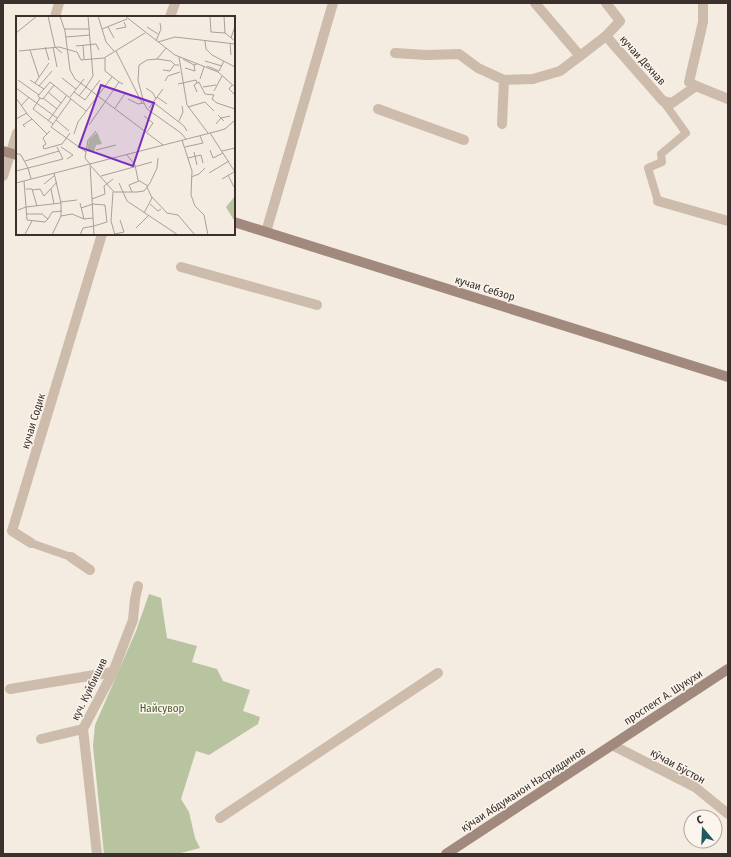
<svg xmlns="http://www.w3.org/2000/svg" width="731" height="857" font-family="'Fira Sans Condensed',sans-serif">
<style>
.green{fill:#b8c4a0}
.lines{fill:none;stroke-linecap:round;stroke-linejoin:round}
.pedestrian{stroke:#cdbbac;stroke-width:8}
.minor{stroke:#cdbbac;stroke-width:10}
.secondary{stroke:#a18a7d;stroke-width:10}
.labels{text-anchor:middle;stroke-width:3;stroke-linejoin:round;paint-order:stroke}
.street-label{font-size:11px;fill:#3b302b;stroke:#fbf5ee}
.park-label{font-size:11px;fill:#4a5a2e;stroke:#fbf5ee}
.inset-road{fill:none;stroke:#aaa098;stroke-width:1}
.view{fill:#7b2cbf;fill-opacity:0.15;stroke:#7b2cbf;stroke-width:2}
.inset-edge{fill:none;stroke:#3b302b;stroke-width:2}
</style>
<rect width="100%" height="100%" fill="#f4ebe1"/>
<path class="green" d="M149 594 161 598 167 638 197 646 192 662 217 669 223 681 250 690 243 711 260 717 258 724 209 755 196 751 181 799 189 812 195 838 200 848 177 854H104L93 746 95 725 136 631Z"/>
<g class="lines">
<g class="pedestrian">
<path d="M658 201 648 168 662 162 661 154 686 133 663 101"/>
<path d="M31 543 71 557"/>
</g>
<g class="minor">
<path d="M535 3 580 56"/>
<path d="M703 3V22L689 82 696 86 728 99"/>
<path d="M55 17 59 3"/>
<path d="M170 17 175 3"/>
<path d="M606 36 620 21 606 3"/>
<path d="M395 53 426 55 459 54 478 68 504 80 533 79 560 71 580 56 606 36 663 101 672 103 696 86"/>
<path d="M378 109 464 140"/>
<path d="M502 124 504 80"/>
<path d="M3 176 17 133"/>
<path d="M658 201 728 221"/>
<path d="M266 232 333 3"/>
<path d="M181 267 317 305"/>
<path d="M31 543 12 531 102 234"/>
<path d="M71 557 90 570"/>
<path d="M10 689 113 672"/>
<path d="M41 739 83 729"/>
<path d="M612 745 695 787 728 814"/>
<path d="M220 818 438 673"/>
<path d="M97 854 83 729 113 672 133 620 135 599 138 586"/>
</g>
<g class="secondary">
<path d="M3 151 17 155"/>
<path d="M234 222 728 377"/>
<path d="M446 854 728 669"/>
</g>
</g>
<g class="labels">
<g class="street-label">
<text transform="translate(643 60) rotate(48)" y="4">кучаи Дехнав</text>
<text transform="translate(485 288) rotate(17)" y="4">кучаи Себзор</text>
<text transform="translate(33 421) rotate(-73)" y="4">кучаи Содик</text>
<text transform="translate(89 689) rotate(-64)" y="4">куч. Куйбишив</text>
<text transform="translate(663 697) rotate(-33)" y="4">проспект А. Шукухи</text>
<text transform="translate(678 766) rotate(29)" y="4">кӯчаи Бӯстон</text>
<text transform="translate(523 789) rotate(-33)" y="4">кӯчаи Абдуманон Насриддинов</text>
</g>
<g class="park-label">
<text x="162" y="712">Найсувор</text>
</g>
</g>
<g transform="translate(16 16)">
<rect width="219" height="219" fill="#f4ebe1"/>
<path d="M81 116 86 128 80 129 78 136 71 135 73 124ZM219 180V206L210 191Z" fill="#b8c4a0"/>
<path class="inset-road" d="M32 0 39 31 46 37M44 0 49 15 54 54 59 63 70 71 63 80M72 0 77 60 70 71 147 129M82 0 90 26 98 35M109 0 159 39 202 56 219 71M208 0 209 17M194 1 195 16M92 11 98 22M131 11 142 18M48 13H73M86 13 111 3M100 13 110 11 108 6M195 16 209 17 219 25M0 17 21 0M50 21 74 19M215 22 219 10M140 25 145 13 144 7M189 25 190 33 196 39 219 51M142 26 159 21 219 28M214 27 215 39M67 29 68 43M60 30 80 28 83 34M29 31 33 44M37 31 41 51M14 34 23 61M3 35 43 31 61 36 65 44 88 42 129 17M100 35 126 87M163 41 171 89 192 117M89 42V55L103 66M141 43 155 45 159 49H163M167 43 178 49 181 48M189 45 206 50M191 50 203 55 208 45M169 52 179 55 178 49M147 54 154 55 158 49M46 62 60 73M184 63 188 51M2 64 23 79M14 64 28 73M149 65 152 60 164 56M19 67 33 47M162 68 180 64 181 67M216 69 213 73 219 79M23 70 36 55M187 71 200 69M0 72 41 102M130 72 137 77 140 83M198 75 206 60M32 76 45 87M58 76 69 84 84 64M181 76 178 69 183 66 189 78 198 79 196 83 201 87 219 93M54 81 68 63M141 81 151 88M0 82 12 99 31 118M24 82 22 80 34 66 70 95M24 82 17 93 37 108M24 82 27 83 38 69M27 82 41 93M55 83 35 111 70 136M112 83 122 88 128 87 131 93 165 117 170 123M137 86 168 110 171 115M128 87 122 64 123 49 131 44 141 43 150 32M5 90 13 81M172 91 189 86 198 95M99 92 110 76M133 92 147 73M128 100 137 107 131 116M0 103 11 97M40 104 53 115M32 105 51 79M163 105 167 96 166 90M208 105 205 102 214 100M200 108 205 102 202 99M73 109 103 66 107 68M9 111 7 109 16 103M34 115 27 122 30 128 27 130 28 133 46 128 54 117M194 117 219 156M58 118 62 106 96 61M166 124 176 155 175 179 179 190 188 199 192 219M45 131 57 139 51 143M169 131 187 127 184 120M80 134 100 129M194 134 197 142 207 137M206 135 219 132M178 136 181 149M0 137 5 139 12 152 47 143 41 131M111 139 119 149 122 164 132 170M172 142 185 139 187 147M9 145 43 135M75 150 98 176H121L128 175 134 167 141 152 142 142M0 155 12 152 15 163M193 157 213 145M212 159 218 171M85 160 136 146M175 161 183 158 189 152M206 163 218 156M0 167 202 115 209 113 219 104M103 167 111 185 162 219M28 168 38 160M10 173H16L21 190M35 173 38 188M16 174 24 173 28 180 41 166M97 176 95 205 99 219M116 176 113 169 123 165M136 181 151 197 162 199 179 219M76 183 89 178 88 170 97 163M44 186 61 184M64 187 68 203M134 188 142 195 145 193M65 192 77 188 89 189 91 206 78 210M2 194 10 191 8 165M128 197 136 182 131 171M11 198H27M27 199 32 203 36 196 46 195M45 200 56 198 68 203 77 202M32 203 29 206 11 204 10 191 45 187 38 157M120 212 133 199M9 218 16 205M99 218 108 216 104 204M36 219 45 200V187M64 219 67 212 78 210M78 219 74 148 69 142 72 124 80 115"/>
<path class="view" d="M85 69 138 87 117 150 63 131Z"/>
<rect width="219" height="219" class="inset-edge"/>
</g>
<rect width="731" height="857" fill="none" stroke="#3b302b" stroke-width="8"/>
<g transform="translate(703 829) rotate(341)"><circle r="19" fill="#fbf5ee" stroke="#aea6a0"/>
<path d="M0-3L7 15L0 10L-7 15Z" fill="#1f5a5e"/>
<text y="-6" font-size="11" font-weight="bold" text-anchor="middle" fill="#3b302b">С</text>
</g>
</svg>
